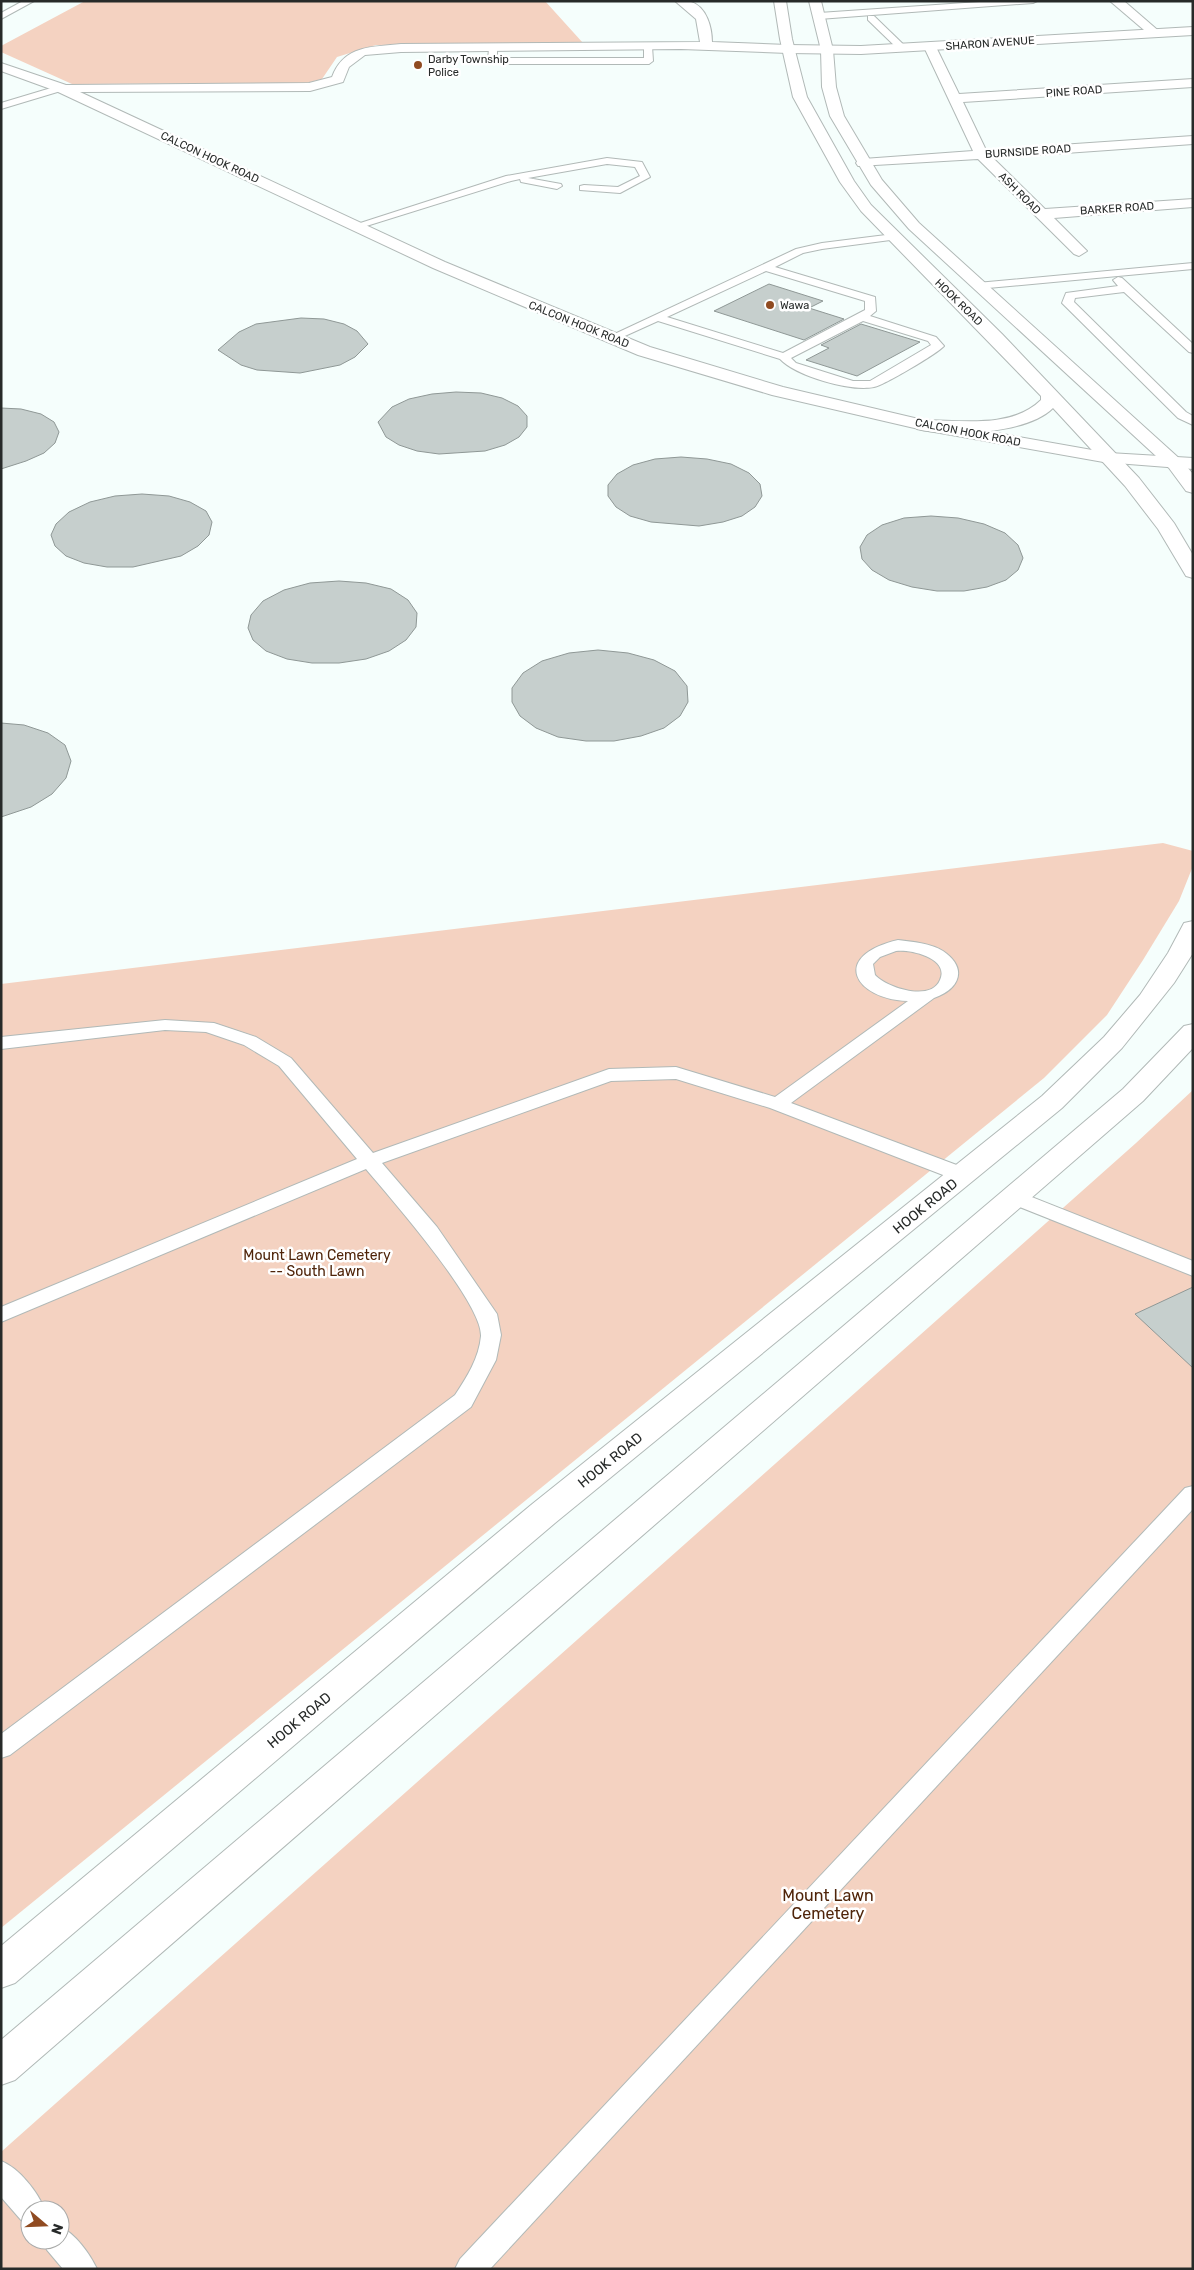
<svg xmlns="http://www.w3.org/2000/svg" width="1194" height="2270" font-family="Rubik,sans-serif">
<style>
.green{fill:#f4d2c1;fill-rule:evenodd}
.building{fill:#c6cfcd;stroke:#8f9896}
.lines{fill:none;stroke-linecap:round;stroke-linejoin:round}
.service-casing{stroke:#b1b9b7;stroke-width:2}
.minor-casing{stroke:#b1b9b7;stroke-width:2}
.tertiary-casing{stroke:#b1b9b7;stroke-width:2}
.primary-casing{stroke:#b1b9b7;stroke-width:2}
.service{fill:#fff;fill-rule:evenodd}
.minor{fill:#fff;fill-rule:evenodd}
.tertiary{fill:#fff;fill-rule:evenodd}
.primary{fill:#fff;fill-rule:evenodd}
.poi-dot{fill:#904b21;stroke:#fff;stroke-width:2}
.labels{text-anchor:middle;stroke-width:5;stroke-linejoin:round;paint-order:stroke}
.far-street-label{font-size:11px;fill:#272a29;stroke:#fff}
.far-poi-label{font-size:11px;fill:#272a29;stroke:#fff;text-anchor:start}
.street-label{font-size:14px;fill:#272a29;stroke:#fff}
.park-label{font-size:14px;fill:#4f2409;stroke:#fff}
.near-park-label{font-size:16px;fill:#4f2409;stroke:#fff}
</style>
<rect width="100%" height="100%" fill="#f5fefc"/>
<g class="green">
<path d="M85 1H545L583 43 376 45 337 57 322 79 307 83 72 84 1 52V46Z"/>
<path d="M1163 843 1193 851V866L1179 901 1143 960 1107 1015 1044 1078 1 1928V984Z"/>
<path d="M1193 1090V2269H1V2152L1136 1143ZM30 2210H60V2240H30Z"/>
</g>
<g class="building">
<path d="M769 284 823 301 809 308 844 319 804 340 714 311Z"/>
<path d="M301 318 324 319 344 324 357 331 368 344 355 357 340 365 300 373 257 370 241 365 218 350 239 332 256 324Z"/>
<path d="M861 324 920 342 857 376 806 360 829 348 821 345Z"/>
<path d="M456 392 481 393 502 398 518 406 527 416V427L519 437 505 445 485 451 439 454 417 451 399 445 386 437 378 422 392 407 409 399 432 394Z"/>
<path d="M1 408 21 409 41 414 54 422 59 432 55 443 44 453 26 461 1 469Z"/>
<path d="M681 457 707 459 731 464 749 473 760 484 762 496 755 507 742 516 723 522 699 526 651 522 630 516 616 507 608 496V485L617 474 633 465 655 459Z"/>
<path d="M142 494 169 496 190 502 206 511 212 522 209 535 198 546 181 556 133 567H107L84 563 66 556 55 546 51 535 56 524 69 512 90 502 115 496Z"/>
<path d="M931 516 958 518 984 524 1005 533 1018 545 1023 558 1018 570 1006 580 987 587 964 591H937L912 587 889 580 872 570 862 559 860 547 867 535 882 525 904 518Z"/>
<path d="M339 581 366 583 391 589 408 600 417 613 416 627 406 640 389 651 366 659 339 663H312L287 659 266 651 253 640 248 628 251 615 263 601 284 590 310 583Z"/>
<path d="M598 650 628 653 654 660 675 671 687 686 688 702 680 716 664 728 641 736 614 741H586L558 737 536 728 520 716 512 702V688L523 673 542 661 569 653Z"/>
<path d="M1 723 24 725 48 733 65 745 71 761 66 778 52 794 31 807 1 817Z"/>
<path d="M1193 1287V1368L1135 1314Z"/>
</g>
<g class="lines">
<defs>
<g id="service">
<path d="M23 1H34L1 19V13Z"/>
<path d="M994 1H1037L1033 3 819 19 815 16 819 13Z"/>
<path d="M868 16H874L905 46V50H899L868 20Z"/>
<path d="M648 43 652 46 653 61 649 64H492L488 61 489 48 493 45 497 48V58H644V46Z"/>
<path d="M61 85 64 86V90L1 109V103Z"/>
<path d="M607 158 642 162 650 177 620 193 580 190V186L584 185 618 187 640 176 635 167 607 164 528 178 561 184 562 186 557 189 521 182 520 179 511 181 360 228H352L351 226 506 176Z"/>
<path d="M894 234 899 237 898 239 822 249 803 253 775 267 875 297 876 311 870 316 936 337 944 346C938 353 883 386 874 387 851 392 796 376 780 359L658 321 616 340 612 341 606 338 796 249 822 243ZM766 271 865 301V310L783 353 667 317ZM863 321 928 341 931 345 870 381H853L796 363 791 358Z"/>
<path d="M1193 263V269L977 289 972 286 977 283Z"/>
<path d="M1118 277 1122 278 1193 344V353L1189 352 1124 292 1075 298 1074 302 1186 412 1193 416V425L1178 418 1062 303 1066 293 1118 286 1113 280Z"/>
<path d="M898 940C913 942 930 943 943 951 968 968 960 989 934 998L791 1103 970 1170 973 1175 970 1180 963 1181 956 1180 770 1108 676 1079 611 1081 382 1163 437 1227 497 1314 501 1335 496 1360 471 1407 10 1755 1 1758V1734L455 1395C467 1377 479 1358 481 1336 482 1302 391 1199 366 1169L1 1322V1307L357 1159 279 1066 244 1045 206 1032 165 1030 1 1049V1037L165 1020 214 1023 256 1037 291 1058 373 1153 609 1069 676 1067 775 1097 908 1001C854 999 830 956 898 940ZM896 951C910 949 950 958 940 980 931 1002 887 988 875 975L873 964 880 957Z"/>
<path d="M1014 1190 1193 1261V1276L1007 1202 1004 1197 1007 1192Z"/>
<path d="M1193 1486V1509L490 2269H455L460 2259 1185 1488Z"/>
<path d="M1 2161C19 2168 38 2192 45 2210H30V2224L21 2220 1 2197Z"/>
<path d="M60 2227C75 2233 90 2254 97 2269H63L47 2250 42 2240H60Z"/>
</g>
<g id="minor">
<path d="M675 1C680 1 687 0 691 2 707 7 712 28 712 42L788 45 794 49 788 53 681 49 401 52 365 55 349 67 343 82 310 91 80 92 445 262 650 347 783 387 923 420 1109 453 1115 454 1118 458 1115 462 1109 463 923 430 772 395 638 355 433 268 56 91 1 71V63L66 85 309 83 332 77C344 45 372 47 401 44L700 42 696 19Z"/>
<path d="M1110 1H1124L1161 33 1155 37 1151 36Z"/>
<path d="M930 43 936 47 959 94 1193 79V87L963 102 986 150 1193 136V144L993 158 1045 209 1193 199V207L1054 218 1087 251 1079 256 1074 254 978 159 858 166 856 163 858 160 863 159 973 151 924 47Z"/>
</g>
<g id="tertiary">
<path d="M1193 27V35L861 54 788 53 782 49 788 45 861 46Z"/>
<path d="M1109 453 1193 458V469L1103 462 1100 458 1103 454Z"/>
</g>
<g id="primary">
<path d="M774 1H786L792 39 807 97 854 181 871 205 1002 334 1139 478 1174 523 1193 555V578L1186 576 1158 529 1125 486 1053 408C1027 434 951 437 917 429L914 425 917 421 923 420C962 420 1011 429 1041 400V396L861 211 840 182 793 97 780 39Z"/>
<path d="M809 1H821L833 50 836 87 844 116 882 180 919 223 1181 460 1193 474V493L1186 491 1169 468 909 229 871 185 830 116 822 87 821 50Z"/>
<path d="M1193 921V953L1174 983 1122 1048 1062 1108 555 1523 15 1983 1 1988V1946L531 1505 1042 1096 1104 1037 1140 995 1168 953 1184 923Z"/>
<path d="M1193 1024V1048L1143 1101 15 2080 1 2085V2040L1123 1089 1184 1026Z"/>
</g>
</defs>
<use href="#service" class="service-casing"/>
<use href="#minor" class="minor-casing"/>
<use href="#tertiary" class="tertiary-casing"/>
<use href="#primary" class="primary-casing"/>
<use href="#service" class="service"/>
<use href="#minor" class="minor"/>
<use href="#tertiary" class="tertiary"/>
<use href="#primary" class="primary"/>
</g>
<g class="poi-dot">
<circle cx="418" cy="65" r="5"/>
<circle cx="770" cy="305" r="5"/>
</g>
<g class="labels">
<g class="far-street-label">
<text transform="translate(990 43) rotate(-4)" y="4">SHARON AVENUE</text>
<text transform="translate(1074 91) rotate(-4)" y="4">PINE ROAD</text>
<text transform="translate(1028 151) rotate(-4)" y="4">BURNSIDE ROAD</text>
<text transform="translate(210 157) rotate(25)" y="4">CALCON HOOK ROAD</text>
<text transform="translate(1020 193) rotate(45)" y="4">ASH ROAD</text>
<text transform="translate(1117 208) rotate(-4)" y="4">BARKER ROAD</text>
<text transform="translate(959 302) rotate(44)" y="4">HOOK ROAD</text>
<text transform="translate(579 324) rotate(22)" y="4">CALCON HOOK ROAD</text>
<text transform="translate(968 432) rotate(11)" y="4">CALCON HOOK ROAD</text>
</g>
<g class="far-poi-label">
<text x="428" y="63">Darby Township<tspan x="428" dy="13">Police</tspan></text>
<text x="780" y="309">Wawa</text>
</g>
<g class="street-label">
<text transform="translate(925 1206) rotate(-39)" y="5">HOOK ROAD</text>
<text transform="translate(610 1460) rotate(-39)" y="5">HOOK ROAD</text>
<text transform="translate(299 1720) rotate(-40)" y="5">HOOK ROAD</text>
</g>
<g class="park-label">
<text x="317" y="1260">Mount Lawn Cemetery<tspan x="317" dy="16">-- South Lawn</tspan></text>
</g>
<g class="near-park-label">
<text x="828" y="1901">Mount Lawn<tspan x="828" dy="18">Cemetery</tspan></text>
</g>
</g>
<rect width="1194" height="2270" fill="none" stroke="#272a29" stroke-width="5"/>
<g transform="translate(45 2225) rotate(109)"><circle r="24" fill="#ffffff" stroke="#a9aaa9"/>
<path d="M0-4L9 19L0 12L-9 19Z" fill="#904b21"/>
<text y="-8" font-size="14" font-weight="bold" text-anchor="middle" fill="#272a29">N</text>
</g>
</svg>
